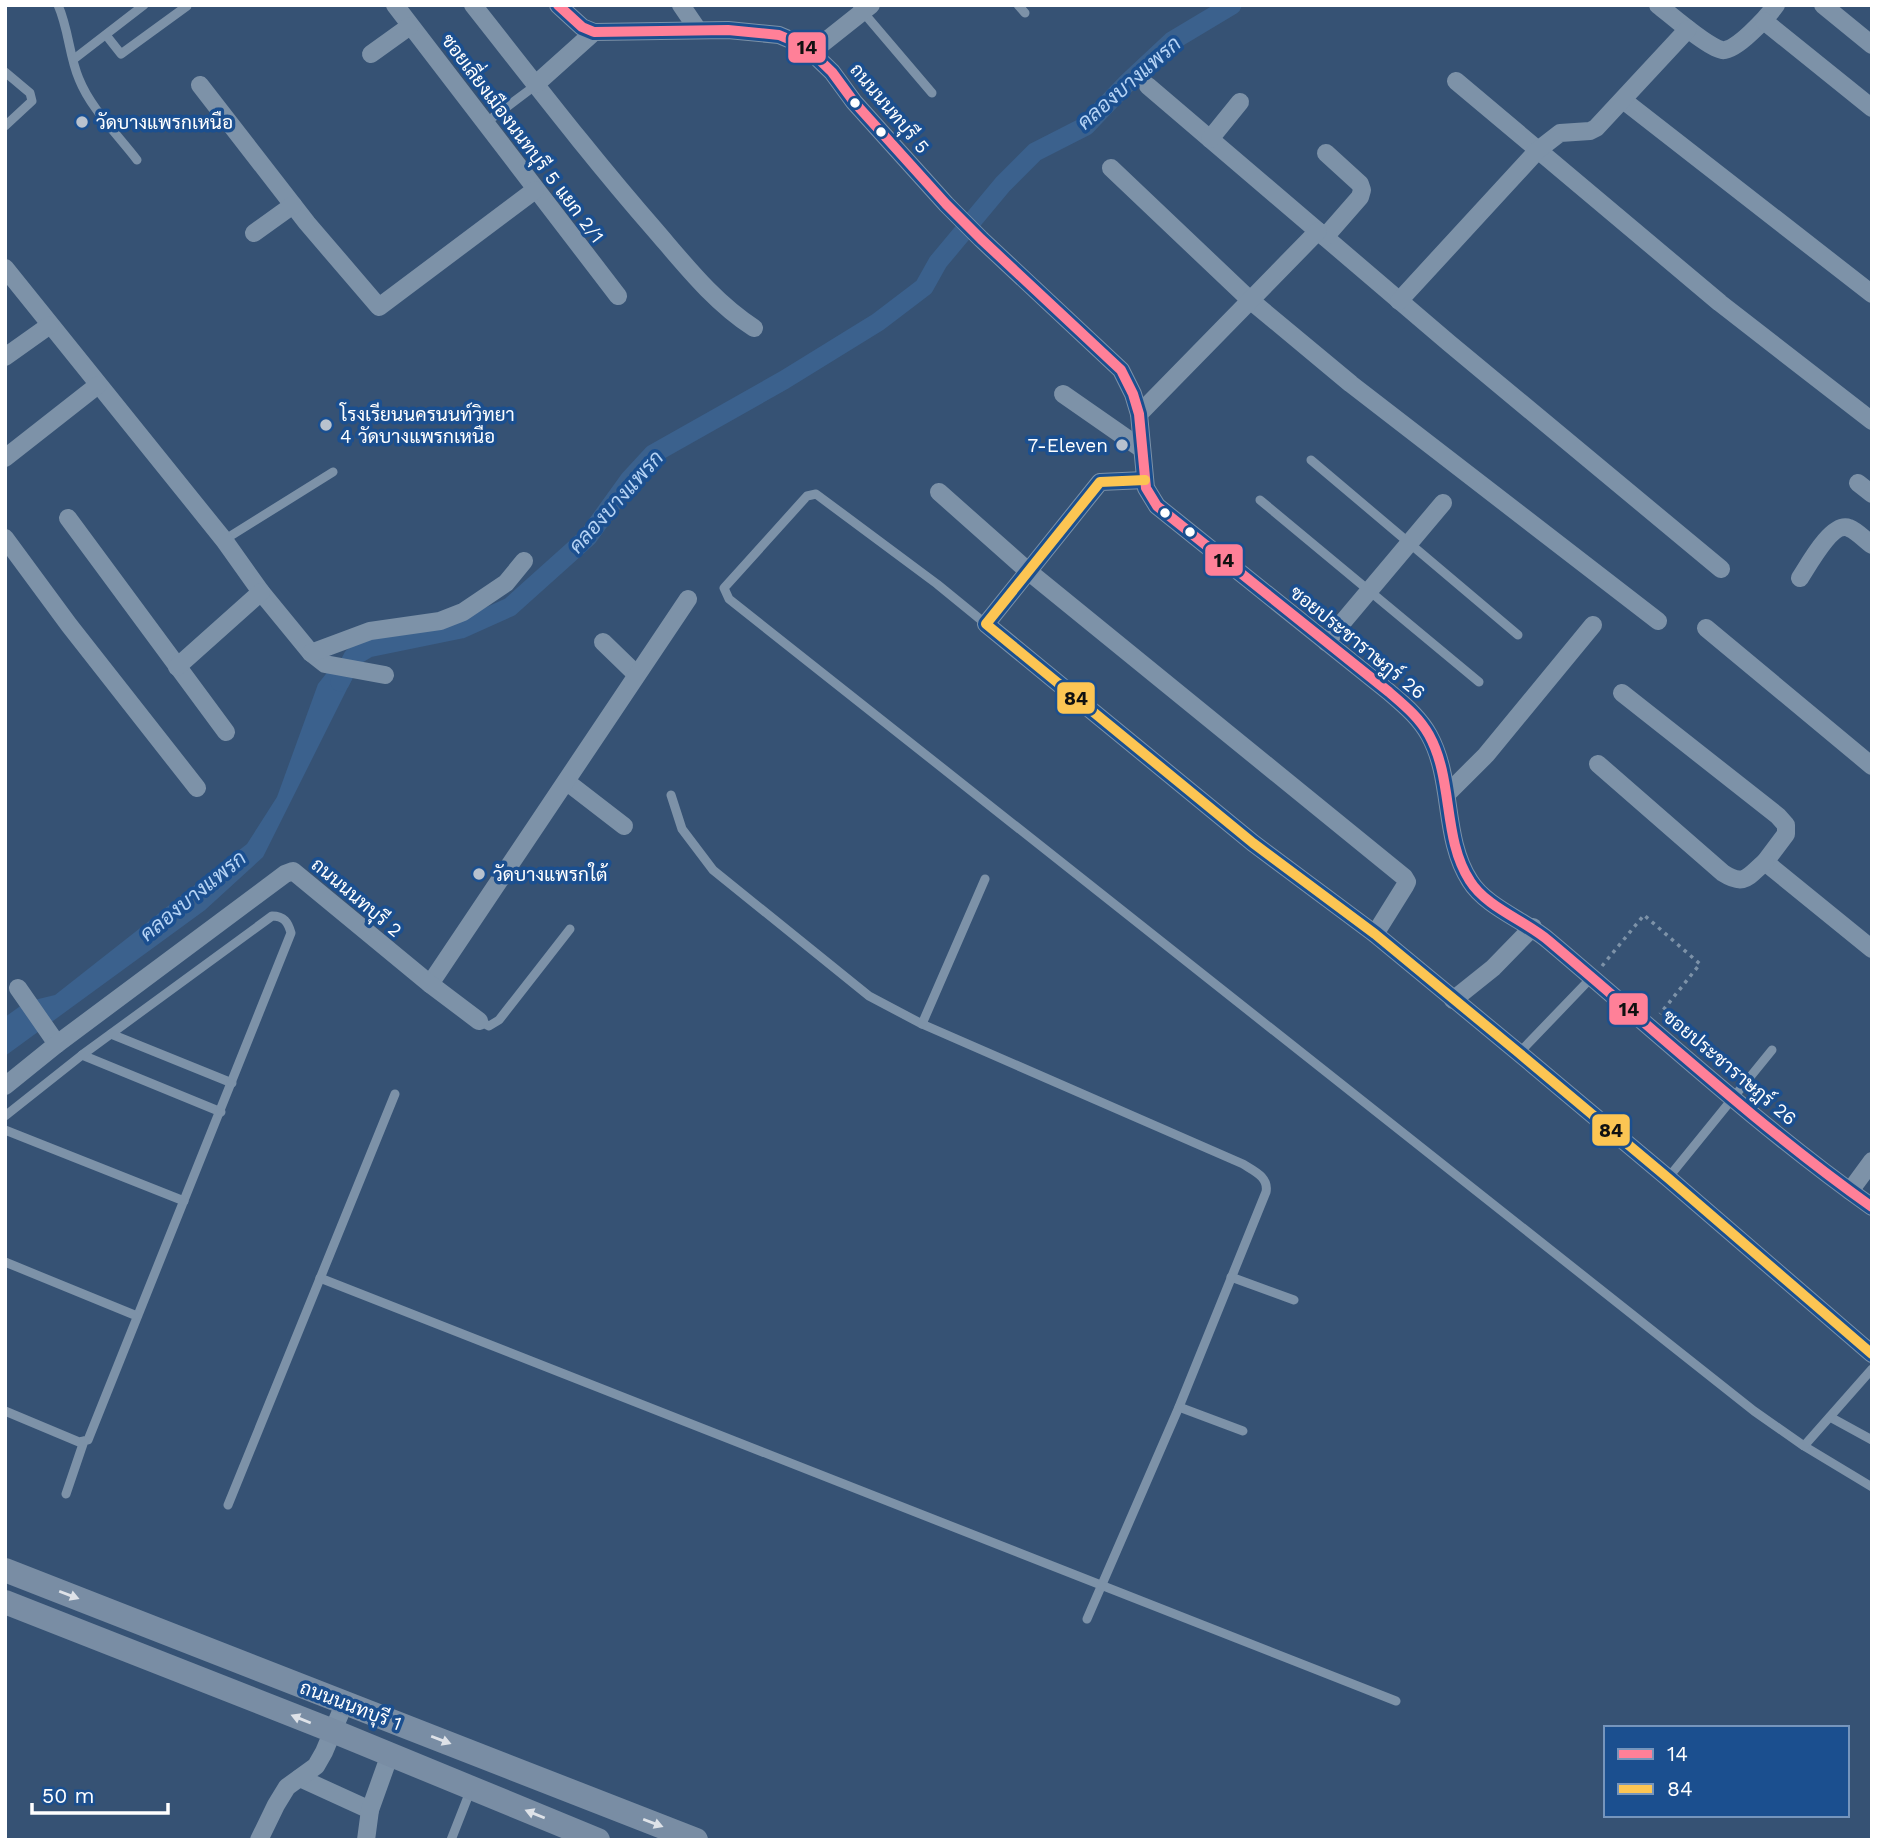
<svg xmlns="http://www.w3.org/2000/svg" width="1877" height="1845" font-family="'Work Sans',Sarabun,sans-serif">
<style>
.water{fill:#3b618d}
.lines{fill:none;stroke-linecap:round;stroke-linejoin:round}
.canal{stroke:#3b618d;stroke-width:19}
.path{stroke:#7d92a8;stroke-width:3.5;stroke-dasharray:3.5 5;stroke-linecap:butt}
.service{stroke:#7d92a8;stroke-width:9}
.minor{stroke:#7d92a8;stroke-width:18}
.secondary{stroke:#798da4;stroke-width:24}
.bus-1-casing{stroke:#1b4f8f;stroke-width:16}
.bus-2-casing{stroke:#1b4f8f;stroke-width:16}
.bus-1{stroke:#ff8098;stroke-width:10}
.bus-2{stroke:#fcc553;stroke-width:10}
.oneway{fill:#dee2e8}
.bus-dot{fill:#fff;stroke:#1b4f8f;stroke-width:2.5}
.poi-dot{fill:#b9c2ce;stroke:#1b4f8f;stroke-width:2.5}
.labels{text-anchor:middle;stroke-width:7;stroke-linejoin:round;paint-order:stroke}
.street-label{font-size:19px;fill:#fff;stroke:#1b4f8f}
.poi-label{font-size:19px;fill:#fff;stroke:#1b4f8f;text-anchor:start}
.water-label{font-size:21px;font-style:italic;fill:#b5d3f5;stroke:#1b4f8f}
.line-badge{stroke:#1b4f8f;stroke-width:2.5}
.pale-badge-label{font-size:19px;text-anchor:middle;font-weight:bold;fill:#111}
</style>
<rect width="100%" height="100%" fill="#365274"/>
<path class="water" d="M329 670 353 677 263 857 205 910 5 1056V1017L26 1002 55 995 247 844 277 797 318 684Z"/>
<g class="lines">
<path class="canal" d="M340 682 353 657 368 648 461 629 510 607 588 537 629 480 653 454 784 380 878 322 924 287 938 262 1003 184 1035 152 1086 126 1126 84 1172 41 1232 5"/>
<path class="path" d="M1602 966 1644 915 1700 964 1660 1014"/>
<g class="service">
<path d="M58 5C69 30 69 56 79 79 91 109 118 135 137 160"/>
<path d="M857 5 932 93"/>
<path d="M1018 5 1025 13"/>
<path d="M106 35 121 54 187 6"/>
<path d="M74 59 144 5"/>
<path d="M5 72 30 93 32 101 5 126"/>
<path d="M484 124 536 85"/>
<path d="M1311 460 1518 635"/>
<path d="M1260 500 1479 682"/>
<path d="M224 540 333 472"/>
<path d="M986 624 937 584 816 494 807 496 724 588 729 599 1754 1411 1804 1446 1872 1487"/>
<path d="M671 795 682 829 713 870 869 996 922 1024 1243 1164C1254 1171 1269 1177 1266 1192L1179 1407 1087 1619"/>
<path d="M479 1021 489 1026 499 1020 570 929"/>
<path d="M922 1024 985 879"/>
<path d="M111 1034 232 1083"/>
<path d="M1519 1053 1592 977"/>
<path d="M82 1055 221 1112"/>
<path d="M5 1116 82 1055 272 916C284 916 288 922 291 933L88 1440 84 1441 66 1494"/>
<path d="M5 1130 184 1201"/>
<path d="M1668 1178 1772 1050"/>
<path d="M5 1262 137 1316"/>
<path d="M1231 1277 1294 1300"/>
<path d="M320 1278 1396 1701"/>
<path d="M1179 1407 1243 1431"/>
<path d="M5 1411 79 1442 84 1441"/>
<path d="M1830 1417 1872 1440"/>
<path d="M1804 1446 1872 1369"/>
<path d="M228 1505 395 1094"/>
<path d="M451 1840 471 1789"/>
</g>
<g class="minor">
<path d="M395 5 618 296"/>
<path d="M473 5C533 81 592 158 655 230 686 266 714 302 754 328"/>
<path d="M558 5 582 27 594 32 728 30 779 35 805 46 832 72 854 102 946 204 981 239 1121 370 1133 394 1139 414 1146 488 1157 506 1389 692C1404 705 1419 717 1429 735 1454 780 1442 838 1470 881 1486 907 1526 921 1549 941 1656 1031 1758 1126 1872 1207"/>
<path d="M681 5 698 30"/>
<path d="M1658 5C1671 15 1707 47 1722 50 1735 53 1768 16 1776 5"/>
<path d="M1823 5 1872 45"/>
<path d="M1764 21 1872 108"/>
<path d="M813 51 871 5"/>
<path d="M371 54 410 26"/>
<path d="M1456 81 1720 303 1872 421"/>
<path d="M536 84 594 32"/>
<path d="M200 85 307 223 379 307 535 190"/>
<path d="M1148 86 1449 343 1721 569"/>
<path d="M1623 100 1872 294"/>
<path d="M1210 139 1240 102"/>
<path d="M1111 168 1250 300 1351 384 1658 621"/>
<path d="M254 233 293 205"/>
<path d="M1325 237 1360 197 1362 190 1360 184 1326 153"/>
<path d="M5 268 224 540 261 592 311 653 325 664 385 675"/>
<path d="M1399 301 1538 150 1560 133 1590 131 1596 128 1688 29"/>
<path d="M5 357 50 325"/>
<path d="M1063 394 1142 449"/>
<path d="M1139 414 1318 231"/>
<path d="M5 458 98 385"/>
<path d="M1145 480 1100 482 986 624 1253 843 1375 934 1519 1053 1668 1178 1872 1354"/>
<path d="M1858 483 1872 494"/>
<path d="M939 492 1028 571 1404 877 1407 882 1405 886 1375 934"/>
<path d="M68 518 226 732"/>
<path d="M5 538 69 625 197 788"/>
<path d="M1800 578C1808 566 1832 521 1849 528 1857 531 1865 540 1872 545"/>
<path d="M1706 628 1872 766"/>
<path d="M603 642 636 674"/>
<path d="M1326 642 1443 503"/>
<path d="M311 653 370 631 440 621 463 612 506 583 524 561"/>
<path d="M177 667 261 592"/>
<path d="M1622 693 1778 816 1786 825V834L1765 862 1872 949"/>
<path d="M1598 764 1723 873C1745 887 1748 876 1765 862"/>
<path d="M567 782 624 826"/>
<path d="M1447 794 1486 755 1593 625"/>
<path d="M430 984 688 599"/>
<path d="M18 988 57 1044"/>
<path d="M1453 1000 1493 968 1533 927"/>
<path d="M5 1086 57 1044 285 874 293 871 430 984 479 1021"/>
<path d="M1850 1191 1872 1161"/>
<path d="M300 1778 370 1810"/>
<path d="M259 1840 276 1805 287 1787 316 1766 324 1752 345 1702"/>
<path d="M366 1840 370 1810 390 1754"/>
</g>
<g class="secondary">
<path d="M5 1570 696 1840"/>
<path d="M5 1602 333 1731 598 1840"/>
</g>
<defs>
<path id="bus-1" d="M558 5 582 27 594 32 728 30 779 35 805 46 832 72 854 102 946 204 981 239 1121 370 1133 394 1139 414 1146 488 1157 506 1389 692C1404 705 1419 717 1429 735 1454 780 1442 838 1470 881 1486 907 1526 921 1549 941 1656 1031 1758 1126 1872 1207"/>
<path id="bus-2" d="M1145 480 1100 482 986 624 1253 843 1375 934 1519 1053 1668 1178 1872 1354"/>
</defs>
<use href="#bus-1" class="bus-1-casing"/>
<use href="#bus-2" class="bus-2-casing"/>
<use href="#bus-1" class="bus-1"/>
<use href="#bus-2" class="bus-2"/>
</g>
<defs><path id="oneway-solid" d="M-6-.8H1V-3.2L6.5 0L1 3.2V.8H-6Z" transform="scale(1.75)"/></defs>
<g class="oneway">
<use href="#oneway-solid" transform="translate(69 1595) rotate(21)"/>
<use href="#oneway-solid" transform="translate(301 1719) rotate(-158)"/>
<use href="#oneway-solid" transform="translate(441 1740) rotate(21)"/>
<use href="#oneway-solid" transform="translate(535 1814) rotate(-158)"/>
<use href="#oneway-solid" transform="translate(653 1823) rotate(21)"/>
</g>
<g class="bus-dot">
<circle cx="855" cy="103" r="6"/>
<circle cx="881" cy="132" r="6"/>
<circle cx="1165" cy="513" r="6"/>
<circle cx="1190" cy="532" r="6"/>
</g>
<g class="poi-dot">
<circle cx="82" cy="122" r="7"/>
<circle cx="326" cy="425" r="7"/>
<circle cx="1122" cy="445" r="7"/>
<circle cx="479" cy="874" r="7"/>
</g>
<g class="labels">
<g class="street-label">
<text transform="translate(890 108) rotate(50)" y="7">ถนนนนทบุรี 5</text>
<text transform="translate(523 138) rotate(53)" y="7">ซอยเลี่ยงเมืองนนทบุรี 5 แยก 2/1</text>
<text transform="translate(1358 642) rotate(39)" y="7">ซอยประชาราษฎร์ 26</text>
<text transform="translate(357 897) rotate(40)" y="7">ถนนนนทบุรี 2</text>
<text transform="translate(1730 1067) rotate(40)" y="7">ซอยประชาราษฎร์ 26</text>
<text transform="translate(351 1705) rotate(21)" y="7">ถนนนนทบุรี 1</text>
</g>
<g class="poi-label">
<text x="96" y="129">วัดบางแพรกเหนือ</text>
<text x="340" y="421">โรงเรียนนครนนท์วิทยา<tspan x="340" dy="22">4 วัดบางแพรกเหนือ</tspan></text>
<text x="1108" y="452" text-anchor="end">7-Eleven</text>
<text x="493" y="881">วัดบางแพรกใต้</text>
</g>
<g class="water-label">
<text transform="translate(1129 83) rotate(-41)" y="7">คลองบางแพรก</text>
<text transform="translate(616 502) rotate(-48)" y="7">คลองบางแพรก</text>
<text transform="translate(193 896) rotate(-39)" y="7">คลองบางแพรก</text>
</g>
</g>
<g class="line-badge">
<rect x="787" y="31" width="40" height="33" rx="7" fill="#ff8098"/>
<rect x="1204" y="543" width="40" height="34" rx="7" fill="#ff8098"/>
<rect x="1056" y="681" width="40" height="34" rx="7" fill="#fcc553"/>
<rect x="1608" y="992" width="41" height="34" rx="7" fill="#ff8098"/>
<rect x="1591" y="1113" width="40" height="34" rx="7" fill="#fcc553"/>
</g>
<g class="pale-badge-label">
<text x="807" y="54">14</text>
<text x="1224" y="567">14</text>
<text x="1076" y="705">84</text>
<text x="1629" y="1016">14</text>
<text x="1611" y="1137">84</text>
</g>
<rect width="1877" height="1845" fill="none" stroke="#ffffff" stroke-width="14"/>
<rect x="1604" y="1726" width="245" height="91" fill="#1b4f8f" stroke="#7695bc" stroke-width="2"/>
<rect x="1618" y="1749" width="35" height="10" fill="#ff8098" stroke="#7695bc" stroke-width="2"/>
<text x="1667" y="1761" font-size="21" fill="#ffffff">14</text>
<rect x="1618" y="1784" width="35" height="10" fill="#fcc553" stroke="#7695bc" stroke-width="2"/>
<text x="1667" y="1796" font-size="21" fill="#ffffff">84</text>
<path d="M32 1803v10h136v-10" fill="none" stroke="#ffffff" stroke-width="3.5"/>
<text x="42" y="1803" font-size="21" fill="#ffffff" stroke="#1b4f8f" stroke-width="5" paint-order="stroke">50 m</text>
</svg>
